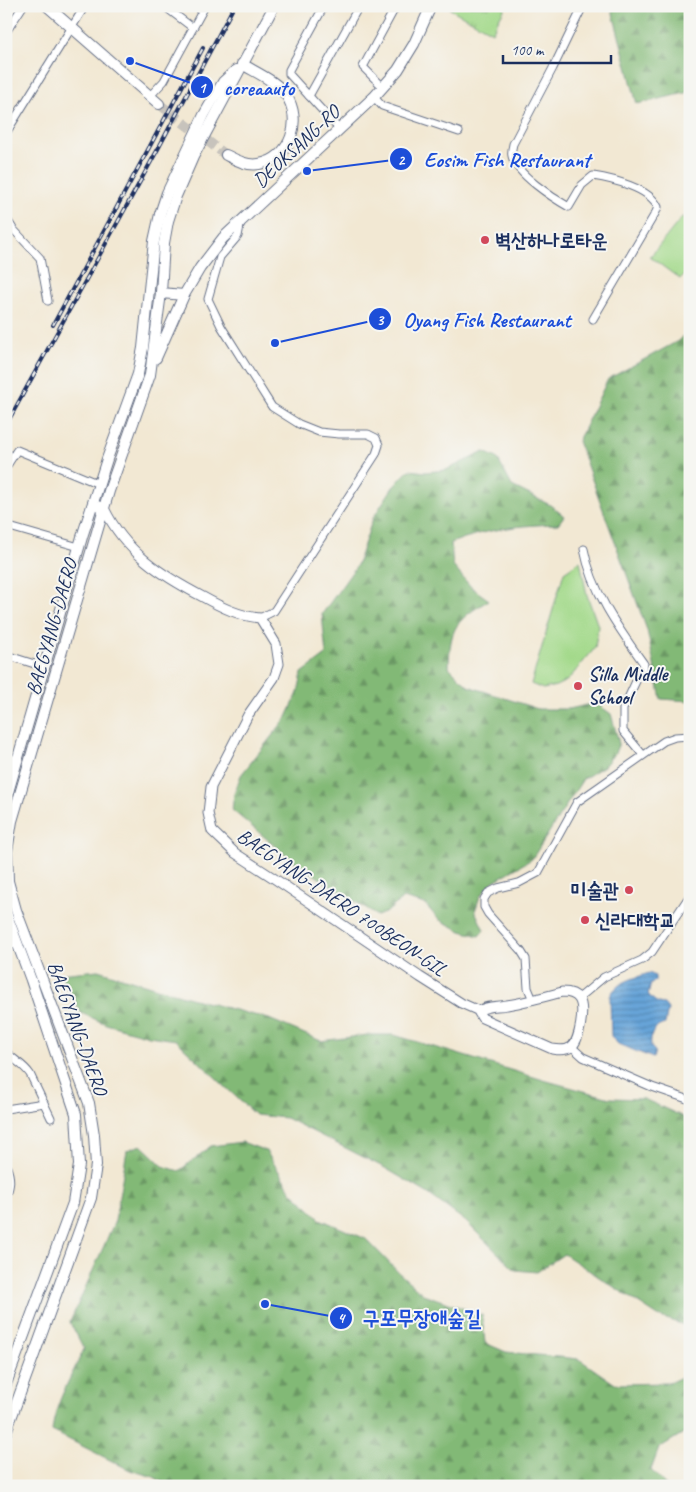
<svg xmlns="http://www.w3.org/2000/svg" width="696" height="1492" font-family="Caveat,'Poor Story',sans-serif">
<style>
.grass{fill:url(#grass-tufts);stroke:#5f8474}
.forest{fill:url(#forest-firs);stroke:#4e746a}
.pitch{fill:#a3d98a;stroke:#5f8474}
.water{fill:url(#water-rules);stroke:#416a9b}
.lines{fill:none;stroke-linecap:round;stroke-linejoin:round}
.secondary-tunnel{stroke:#c7c3bc;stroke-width:10;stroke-dasharray:10 5;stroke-linecap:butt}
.minor-casing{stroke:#667087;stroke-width:9}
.tertiary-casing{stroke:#667087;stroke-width:11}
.secondary-casing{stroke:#667087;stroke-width:12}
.minor{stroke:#fff;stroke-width:7}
.tertiary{stroke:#fff;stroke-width:9}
.secondary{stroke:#fff;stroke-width:10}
.rail-casing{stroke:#1b2f5e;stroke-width:4}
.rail{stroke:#f6f6f2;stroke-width:2;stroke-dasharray:5.5;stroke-linecap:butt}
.poi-dot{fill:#d1495b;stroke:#f6f6f2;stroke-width:2}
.labels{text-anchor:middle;stroke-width:4;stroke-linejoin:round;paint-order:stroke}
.street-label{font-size:20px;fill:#1b2f5e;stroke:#f6f6f2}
.poi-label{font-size:20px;font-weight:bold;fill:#1b2f5e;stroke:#f6f6f2;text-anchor:start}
.leader{fill:none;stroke:#1d4ed8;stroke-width:2}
.callout-dot{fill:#1d4ed8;stroke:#f6f6f2;stroke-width:2}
.mark-label{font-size:15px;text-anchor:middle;font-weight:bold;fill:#fff}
.callout-label{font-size:21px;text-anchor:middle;font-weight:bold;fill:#1d4ed8;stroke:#f6f6f2;stroke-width:4;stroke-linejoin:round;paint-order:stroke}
</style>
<defs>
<pattern id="grass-tufts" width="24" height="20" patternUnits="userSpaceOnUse" patternTransform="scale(1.25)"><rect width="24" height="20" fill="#a3d98a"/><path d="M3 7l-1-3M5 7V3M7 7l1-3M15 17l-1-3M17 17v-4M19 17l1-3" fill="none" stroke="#8cbb7a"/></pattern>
<pattern id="forest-firs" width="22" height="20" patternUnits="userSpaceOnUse" patternTransform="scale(1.25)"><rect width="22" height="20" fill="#82b976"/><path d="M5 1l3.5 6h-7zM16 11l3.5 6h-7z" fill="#6a9764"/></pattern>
<pattern id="water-rules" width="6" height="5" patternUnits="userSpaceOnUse" patternTransform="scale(1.25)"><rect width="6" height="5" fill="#67a4d8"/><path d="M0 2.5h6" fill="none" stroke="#5486b2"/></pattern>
</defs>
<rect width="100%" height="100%" fill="#f6f6f2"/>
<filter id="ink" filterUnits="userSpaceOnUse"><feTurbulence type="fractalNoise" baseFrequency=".02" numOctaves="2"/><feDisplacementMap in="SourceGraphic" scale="10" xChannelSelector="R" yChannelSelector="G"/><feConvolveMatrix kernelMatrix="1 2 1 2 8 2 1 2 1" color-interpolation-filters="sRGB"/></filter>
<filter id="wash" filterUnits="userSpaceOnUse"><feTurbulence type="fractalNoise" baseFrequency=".0096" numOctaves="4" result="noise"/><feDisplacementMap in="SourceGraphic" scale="20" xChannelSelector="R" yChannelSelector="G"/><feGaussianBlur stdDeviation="1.12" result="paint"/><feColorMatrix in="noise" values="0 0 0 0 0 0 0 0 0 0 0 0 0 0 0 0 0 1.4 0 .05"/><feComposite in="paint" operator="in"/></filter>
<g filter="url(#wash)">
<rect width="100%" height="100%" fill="#f2e8d3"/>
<path class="grass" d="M452 6H506L492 32 450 9Z"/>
<g class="forest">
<path d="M611 6H690V92L637 104Z"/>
<path d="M690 329V701L661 699 647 630 578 441 608 379 680 340Z"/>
<path d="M484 452 497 458 512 486 550 505 564 516 558 524C521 525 486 529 451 543L453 566 471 587 489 600C455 621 450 627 449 667L468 686 538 709H569L596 703 611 714 619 743 615 753 604 766 583 779 532 859 494 881 480 896 475 911 484 930 479 936 461 931 438 919 425 904 403 898 387 912 377 916 292 860 232 810 234 794 241 775 287 717 298 693 302 673 326 655 322 614 357 565 373 518 393 487 409 470 426 472 446 470Z"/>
<path d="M98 970 190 998 269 1019 321 1041 367 1035H394L547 1081 610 1098 644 1099 690 1120V1327L658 1316 564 1254 537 1272 515 1270 465 1221 427 1193 385 1168 286 1118 255 1115 176 1040 149 1036 106 1024 81 1013 60 974Z"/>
<path d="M242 1142 266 1151 291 1191 320 1219 366 1239 399 1273 423 1294 482 1315 485 1343 506 1352 579 1359 615 1384 669 1383 690 1373V1429L659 1448 651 1470 667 1486H169L154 1477 130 1470 52 1431C55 1402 72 1376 84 1349L70 1322 115 1221 127 1150 141 1145 163 1166 179 1171 211 1146Z"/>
</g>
<g class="pitch">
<path d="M683 216 690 223V269L680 279 650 257Z"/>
<path d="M580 561 587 595 598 626 595 648 568 680 556 686 543 689 531 684 564 572Z"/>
</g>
<path class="water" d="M649 973 655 976V981L651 984 648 994C652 999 657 1004 664 1004L668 1009 665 1024C652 1027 650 1036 651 1047L655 1051 653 1058 618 1044 611 1036 610 997C615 982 635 978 649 973Z"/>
</g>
<g filter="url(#ink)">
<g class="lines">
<path class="secondary-tunnel" d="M159 104 226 155"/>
<defs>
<g id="minor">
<path d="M164 6 193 28"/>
<path d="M324 6 289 70V74L339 129"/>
<path d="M583 6 553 68 513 144C512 148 511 152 512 156 516 174 553 198 569 207L582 185 593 176C612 179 650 188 658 207L656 212 593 319"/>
<path d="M6 32 23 6"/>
<path d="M383 87 363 67 396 6"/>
<path d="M150 96 164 81 205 6"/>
<path d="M309 96 359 6"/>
<path d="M374 97 382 106 459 132"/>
<path d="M6 133 85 6"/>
<path d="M6 218 13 229 40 258 48 301"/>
<path d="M241 221 238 236 220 257 208 299 221 326 272 407 299 424 319 432 339 434H368L376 438 379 445 376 454 274 611 260 618"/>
<path d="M6 467 17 450 99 484"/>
<path d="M6 526 79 547"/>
<path d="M584 549C592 592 619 629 644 664L623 709V731L643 755"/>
<path d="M6 655 44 667"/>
<path d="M6 761 18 758"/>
<path d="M6 944H18"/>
<path d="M579 998 604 977 642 960 652 952 690 895"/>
<path d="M533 1000 528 988 526 959 521 951 488 914 484 907V899L488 893 498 888 519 883 538 873 577 802 664 741 675 737 690 736"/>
<path d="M572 1047 583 1057 652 1087 690 1100"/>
<path d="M6 1052C14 1060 24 1065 30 1074L51 1118"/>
<path d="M6 1109 44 1103"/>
<path d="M6 1165C11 1177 11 1185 6 1196"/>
</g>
<g id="tertiary">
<path d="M93 504 104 508C125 552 161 575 203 597 221 607 239 616 260 618L276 644 279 664 274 678 248 715 211 787 208 813 212 831 235 853 272 877 420 977 461 1003 479 1011"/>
<path d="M562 992C569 992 575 993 579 999 585 1008 580 1041 571 1047 566 1051 558 1050 552 1049L482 1018 479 1013V1011C487 1005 498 1007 507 1005 526 1002 544 997 562 992Z"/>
</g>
<g id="secondary">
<path d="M47 6 159 104"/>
<path d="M226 155C236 160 247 166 259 164 291 159 303 120 286 95 276 81 257 73 242 64"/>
<path d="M161 293 184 295 200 268 223 238 374 97 398 70 414 44 431 6"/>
<path d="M156 358 184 295"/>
<path d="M6 799 82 537 107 459 138 374 143 348 154 241 160 214 167 193 204 115 223 82 236 70"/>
<path d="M6 913 31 980 76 1114 79 1165 73 1203 6 1384"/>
<path d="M6 1432 91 1198 96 1165 94 1135 89 1103 16 910 8 881 7 851 12 821 109 491 150 375 161 293 164 243 168 221 176 196 193 157 274 6"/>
</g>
</defs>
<use href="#minor" class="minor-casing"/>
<use href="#tertiary" class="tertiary-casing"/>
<use href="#secondary" class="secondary-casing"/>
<use href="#minor" class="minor"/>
<use href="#tertiary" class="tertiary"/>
<use href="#secondary" class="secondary"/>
<defs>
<g id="rail">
<path d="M53 325 203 48"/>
<path d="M6 425 158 149 234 6"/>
</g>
</defs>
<use href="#rail" class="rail-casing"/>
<use href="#rail" class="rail"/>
</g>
</g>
<g class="poi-dot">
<circle cx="485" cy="240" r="5"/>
<circle cx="578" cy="686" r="5"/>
<circle cx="629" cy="890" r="5"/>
<circle cx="585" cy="920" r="5"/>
</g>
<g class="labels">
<g class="street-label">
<text transform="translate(296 146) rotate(-43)" y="7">DEOKSANG-RO</text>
<text transform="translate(51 627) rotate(-74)" y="7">BAEGYANG-DAERO</text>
<text transform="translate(342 902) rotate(34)" y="7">BAEGYANG-DAERO 700BEON-GIL</text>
<text transform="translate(78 1028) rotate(70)" y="7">BAEGYANG-DAERO</text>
</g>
<g class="poi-label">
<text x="495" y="247">벽산하나로타운</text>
<text x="588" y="681">Silla Middle<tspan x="588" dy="23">School</tspan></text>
<text x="619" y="897" text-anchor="end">미술관</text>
<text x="595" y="927">신라대학교</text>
</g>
</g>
<path class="leader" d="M130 61L202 87M307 171L401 159M275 343L380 319M265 1304L341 1318"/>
<g class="callout-dot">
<circle cx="130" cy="61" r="5"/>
<circle cx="307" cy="171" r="5"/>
<circle cx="275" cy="343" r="5"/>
<circle cx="265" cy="1304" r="5"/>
<circle cx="202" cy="87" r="12"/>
<circle cx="401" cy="159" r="12"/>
<circle cx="380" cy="319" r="12"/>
<circle cx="341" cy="1318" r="12"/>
</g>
<g class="mark-label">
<text x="202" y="93">1</text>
<text x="401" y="165">2</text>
<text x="380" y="325">3</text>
<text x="341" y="1323">4</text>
</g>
<g class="callout-label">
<text x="259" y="95">coreaauto</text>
<text x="507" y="167">Eosim Fish Restaurant</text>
<text x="487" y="327">Oyang Fish Restaurant</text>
<text x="422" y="1325">구포무장애숲길</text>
</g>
<rect width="696" height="1492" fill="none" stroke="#f6f6f2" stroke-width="25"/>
<path d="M503 55v8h108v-8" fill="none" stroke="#1b2f5e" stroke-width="2.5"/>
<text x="511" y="55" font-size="15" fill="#1b2f5e" stroke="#f6f6f2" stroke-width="4" paint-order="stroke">100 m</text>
</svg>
